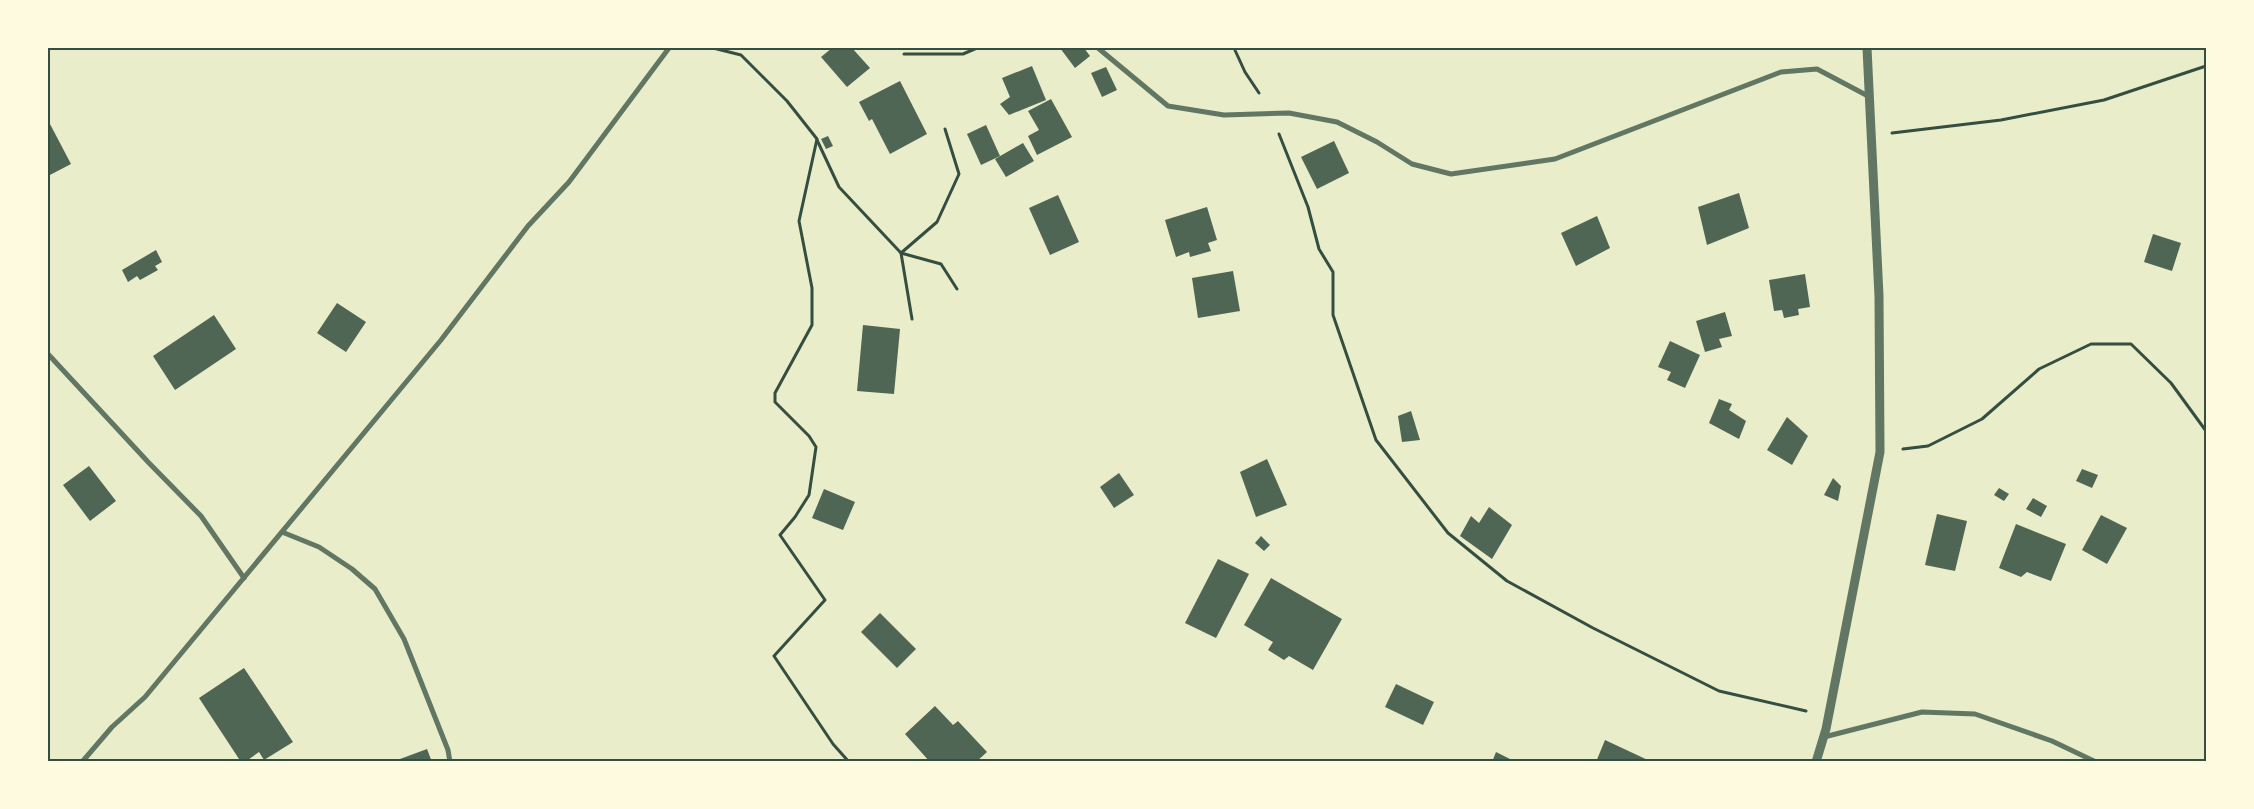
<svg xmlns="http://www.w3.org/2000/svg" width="2254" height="809" font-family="Lora,serif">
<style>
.building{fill:#4f6655}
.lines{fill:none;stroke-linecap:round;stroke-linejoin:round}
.path{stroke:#344e41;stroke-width:3}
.minor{stroke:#617663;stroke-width:5}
.tertiary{stroke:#617663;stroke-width:9}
.neatline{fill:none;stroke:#344e41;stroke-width:2}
</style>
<rect width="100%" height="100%" fill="#e9edc9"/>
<g class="building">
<path d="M832 48H852L870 68 847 87 821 57Z"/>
<path d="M1060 48H1084L1090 56 1075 68Z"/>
<path d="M1032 66 1046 100 1009 115 1000 104 1010 97 1002 78Z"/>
<path d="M1106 67 1117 90 1102 97 1091 73Z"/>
<path d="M900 81 927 134 890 154 872 119 869 121 859 102Z"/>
<path d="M1051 99 1072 137 1037 155 1028 136 1039 130 1028 111Z"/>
<path d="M50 124 71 164 48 176V125Z"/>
<path d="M986 125 1000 156 981 165 967 134Z"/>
<path d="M828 136 833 146 826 149 821 139Z"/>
<path d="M1334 141 1349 173 1317 189 1301 157Z"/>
<path d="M1023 143 1034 161 1006 177 995 159Z"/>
<path d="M1739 193 1749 228 1707 245 1698 207Z"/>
<path d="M1058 195 1079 242 1050 255 1029 208Z"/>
<path d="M1207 207 1217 240 1208 243 1211 251 1190 257 1189 252 1176 257 1165 220Z"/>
<path d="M1597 216 1610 248 1576 266 1561 233Z"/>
<path d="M2153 234 2181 243 2172 271 2144 262Z"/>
<path d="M156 250 162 262 155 266 158 270 140 280 137 276 128 282 122 270Z"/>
<path d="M1233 271 1240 311 1198 318 1192 278Z"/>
<path d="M1805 274 1810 307 1798 309 1799 315 1784 318 1782 310 1774 311 1769 280Z"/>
<path d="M337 303 366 322 346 352 317 333Z"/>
<path d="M1725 312 1732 336 1719 339 1722 347 1705 352 1696 321Z"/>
<path d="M214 315 236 349 175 390 153 356Z"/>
<path d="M863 325 900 329 894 394 857 391Z"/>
<path d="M1670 341 1700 355 1685 388 1667 380 1671 372 1658 367Z"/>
<path d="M1719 399 1732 404 1729 410 1746 421 1739 439 1709 423Z"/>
<path d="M1411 411 1420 440 1402 442 1398 416Z"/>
<path d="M1787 417 1808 436 1792 465 1767 450Z"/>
<path d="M1267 459 1287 505 1256 517 1240 472Z"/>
<path d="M89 466 116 501 90 521 63 485Z"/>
<path d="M2082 469 2098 475 2092 488 2076 481Z"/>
<path d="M1119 473 1134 495 1114 508 1100 487Z"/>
<path d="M1833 478 1841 486 1838 501 1824 495Z"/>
<path d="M1999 488 2009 494 2004 501 1994 495Z"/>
<path d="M824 489 855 502 843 530 812 518Z"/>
<path d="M2033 498 2047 506 2041 517 2026 509Z"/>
<path d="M1489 507 1512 525 1492 559 1460 536 1471 516 1479 523Z"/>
<path d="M1937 514 1967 521 1955 571 1925 565Z"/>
<path d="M2101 515 2127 528 2107 564 2082 550Z"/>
<path d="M2016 524 2066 544 2051 581 2027 572 2021 577 1999 568Z"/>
<path d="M1261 536 1270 545 1264 551 1255 543Z"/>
<path d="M1218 559 1249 574 1216 638 1185 623Z"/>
<path d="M1271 578 1342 619 1313 670 1289 656 1284 660 1268 650 1273 642 1244 625Z"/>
<path d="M880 613 916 649 897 668 861 632Z"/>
<path d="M244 668 293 742 264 760 259 752 245 762H241L199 698Z"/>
<path d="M1396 684 1434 702 1423 725 1385 707Z"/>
<path d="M935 706 953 725 958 721 987 752 976 762H930L905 734Z"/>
<path d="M1605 740 1652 762H1596Z"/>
<path d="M427 749 432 762H401L400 759Z"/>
<path d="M1496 752 1516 762H1492Z"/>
</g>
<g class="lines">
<g class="path">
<path d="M713 48 741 55 787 101 817 139 799 221 812 288V325L775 393V402L809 436 816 447 809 495 795 517 780 535 825 600 774 656 833 744 849 762"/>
<path d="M1234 48 1245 72 1259 93"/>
<path d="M904 54H963L977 48"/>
<path d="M1892 133 2001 120 2104 100 2206 66"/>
<path d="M1279 134 1308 207 1319 249 1333 272V315L1376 440 1448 533 1507 581 1593 628 1719 691 1806 711"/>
<path d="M817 140 839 187 901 253 937 222 959 174 945 129"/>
<path d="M912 319 901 253 941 264 957 289"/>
<path d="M1903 449 1928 446 1982 419 2039 369 2091 344H2131L2171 383 2206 431"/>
</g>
<g class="minor">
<path d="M1098 48 1168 106 1224 115 1289 113 1337 122 1377 142 1412 164 1451 174 1555 159 1781 72 1817 69 1868 96"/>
<path d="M48 354 149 463 201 516 244 578"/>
<path d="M282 532 319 547 352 569 375 589 404 639 448 750 450 762"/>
<path d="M1824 737 1922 712 1975 714 2052 741 2096 762"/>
<path d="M82 762 112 727 145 697 441 340 528 226 569 182 669 48"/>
</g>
<path class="tertiary" d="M1816 762 1826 729 1880 452 1879 296 1867 48"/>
</g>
<rect width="2254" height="809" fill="none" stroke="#fefae0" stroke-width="98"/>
<rect x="49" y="49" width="2156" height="711" class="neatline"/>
</svg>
